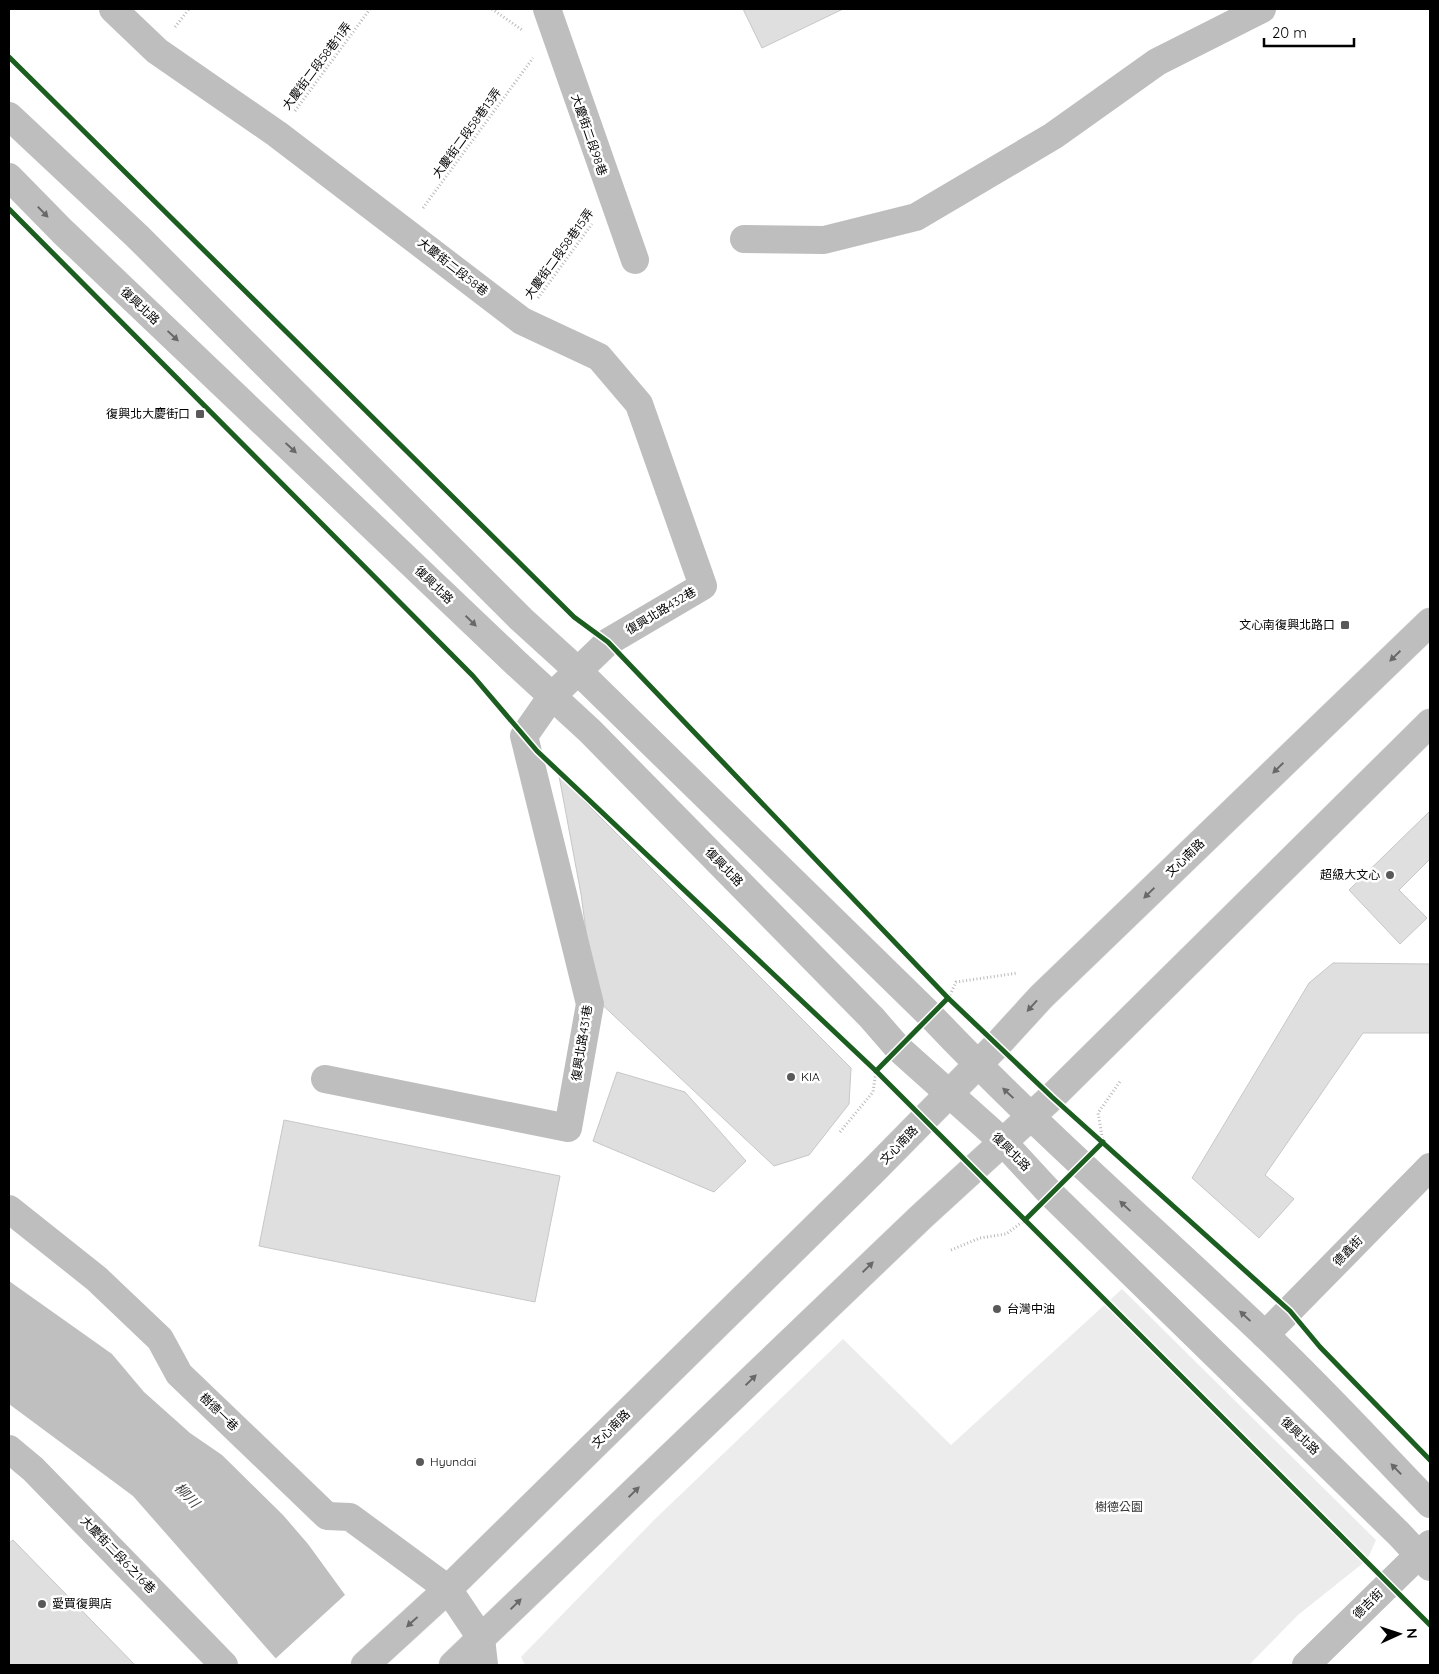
<svg xmlns="http://www.w3.org/2000/svg" width="1439" height="1674" font-family="Quicksand,'Noto Sans TC',sans-serif">
<style>
.green{fill:#ececec}
.water{fill:#bfbfbf}
.pier{fill:#fff}
.building{fill:#dfdfdf;stroke:#c7c7c7}
.lines{fill:none;stroke-linecap:round;stroke-linejoin:round}
.major-casing{stroke:#dbdbdb;stroke-width:29}
.path{stroke:#b9b9b9;stroke-width:3;stroke-dasharray:1 2.5;stroke-linecap:butt}
.minor{stroke:#bebebe;stroke-width:28}
.major{stroke:#bebebe;stroke-width:28}
.cycleway-casing{stroke:#fff;stroke-width:8}
.cycleway{stroke:#1b5e20;stroke-width:5}
.oneway{fill:#686868}
.poi-dot{fill:#595959;stroke:#fff;stroke-width:2}
.labels{text-anchor:middle;stroke-width:5;stroke-linejoin:round;paint-order:stroke}
.street-label{font-size:12px;fill:#000;stroke:#fff}
.poi-label{font-size:12px;fill:#000;stroke:#fff;text-anchor:start}
.park-label{font-size:12px;fill:#333;stroke:#fff}
.water-label{font-size:14px;font-style:italic;fill:#444;stroke:#fff}
</style>
<rect width="100%" height="100%" fill="#fff"/>
<path class="green" d="M1122 1289 1376 1540 1367 1560 1298 1615 1249 1665H525L521 1657 655 1519 843 1339 951 1445Z"/>
<path class="water" d="M9 1281 112 1354 144 1392 190 1433 222 1455 283 1515 308 1544 356 1610 278 1661 133 1496 9 1404Z"/>
<path class="pier" d="M347 1593 401 1665H279L274 1660Z"/>
<g class="building">
<path d="M743 9H843L762 48Z"/>
<path d="M559 776 851 1068 849 1104 809 1155 774 1166 595 998 581 894Z"/>
<path d="M1430 811V859L1399 890 1427 918 1400 944 1349 890Z"/>
<path d="M1333 963 1430 964V1033H1363L1265 1175 1294 1199 1259 1238 1192 1178 1309 983Z"/>
<path d="M617 1072 685 1092 746 1161 714 1192 593 1141Z"/>
<path d="M284 1120 560 1176 535 1302 259 1246Z"/>
<path d="M13 1540 135 1665H9V1543Z"/>
</g>
<g class="lines">
<defs>
<g id="major">
<path d="M365 1665 448 1589 875 1169 998 1044 1041 997 1430 622"/>
<path d="M453 1665 921 1217 1052 1097 1430 723"/>
</g>
</defs>
<use href="#major" class="major-casing"/>
<g class="path">
<path d="M492 9 522 30"/>
<path d="M175 27 189 9"/>
<path d="M295 111 370 9"/>
<path d="M423 208 533 58"/>
<path d="M538 298 592 224"/>
<path d="M950 995 956 982 1018 973"/>
<path d="M840 1132 873 1092 876 1071"/>
<path d="M1103 1142 1098 1113 1121 1080"/>
<path d="M951 1250 980 1238 1006 1234 1025 1220"/>
</g>
<g class="minor">
<path d="M113 9 157 51 277 134 522 321 599 357 639 404 703 586 608 642 552 696 524 736 590 1004 568 1128 325 1079"/>
<path d="M547 9 635 260"/>
<path d="M9 116 137 236 521 619 577 670 931 1016C1036 1127 1152 1228 1264 1334 1321 1388 1375 1447 1430 1504"/>
<path d="M9 177 63 232 517 664 590 731 872 1018 898 1048 1002 1141 1051 1194 1399 1534 1430 1567"/>
<path d="M744 239 824 240 916 217 1053 136 1157 62 1262 9"/>
<path d="M9 1209 97 1279 160 1339 179 1374 327 1516 350 1517 448 1589 481 1638 484 1665"/>
<path d="M1265 1335 1430 1167"/>
<path d="M9 1449 33 1469 224 1665"/>
<path d="M1306 1665 1430 1544"/>
</g>
<use href="#major" class="major"/>
<defs>
<g id="cycleway">
<path d="M9 57 574 617 608 642 948 998 1052 1097 1290 1311 1320 1347 1430 1460"/>
<path d="M9 209 473 676 537 751 876 1071 1430 1625"/>
<path d="M876 1071 948 998"/>
<path d="M1025 1220 1103 1142"/>
</g>
</defs>
<use href="#cycleway" class="cycleway-casing"/>
<use href="#cycleway" class="cycleway"/>
</g>
<defs><path id="oneway-solid" d="M-6-.8H1V-3.2L6.5 0L1 3.2V.8H-6Z" transform="scale(1.25)"/></defs>
<g class="oneway">
<use href="#oneway-solid" transform="translate(43 212) rotate(46)"/>
<use href="#oneway-solid" transform="translate(173 336) rotate(43)"/>
<use href="#oneway-solid" transform="translate(291 448) rotate(43)"/>
<use href="#oneway-solid" transform="translate(471 621) rotate(44)"/>
<use href="#oneway-solid" transform="translate(1395 656) rotate(136)"/>
<use href="#oneway-solid" transform="translate(1278 768) rotate(136)"/>
<use href="#oneway-solid" transform="translate(1149 893) rotate(136)"/>
<use href="#oneway-solid" transform="translate(1032 1006) rotate(132)"/>
<use href="#oneway-solid" transform="translate(1008 1093) rotate(-137)"/>
<use href="#oneway-solid" transform="translate(1125 1206) rotate(-137)"/>
<use href="#oneway-solid" transform="translate(868 1267) rotate(-44)"/>
<use href="#oneway-solid" transform="translate(1245 1316) rotate(-137)"/>
<use href="#oneway-solid" transform="translate(751 1380) rotate(-44)"/>
<use href="#oneway-solid" transform="translate(1396 1469) rotate(-134)"/>
<use href="#oneway-solid" transform="translate(634 1492) rotate(-44)"/>
<use href="#oneway-solid" transform="translate(516 1604) rotate(-44)"/>
<use href="#oneway-solid" transform="translate(412 1622) rotate(138)"/>
</g>
<g class="poi-dot">
<rect x="195" y="409" width="10" height="10" rx="2.5"/>
<rect x="1340" y="620" width="10" height="10" rx="2.5"/>
<circle cx="1390" cy="875" r="5"/>
<circle cx="791" cy="1077" r="5"/>
<circle cx="997" cy="1309" r="5"/>
<circle cx="420" cy="1462" r="5"/>
<circle cx="42" cy="1604" r="5"/>
</g>
<g class="labels">
<g class="street-label">
<text transform="translate(317 66) rotate(-53)" y="4">大慶街二段58巷11弄</text>
<text transform="translate(467 133) rotate(-54)" y="4">大慶街二段58巷13弄</text>
<text transform="translate(589 135) rotate(71)" y="4">大慶街二段98巷</text>
<text transform="translate(559 254) rotate(-54)" y="4">大慶街二段58巷15弄</text>
<text transform="translate(453 267) rotate(38)" y="4">大慶街二段58巷</text>
<text transform="translate(140 306) rotate(43)" y="4">復興北路</text>
<text transform="translate(434 585) rotate(44)" y="4">復興北路</text>
<text transform="translate(661 611) rotate(-31)" y="4">復興北路432巷</text>
<text transform="translate(1185 858) rotate(-44)" y="4">文心南路</text>
<text transform="translate(724 867) rotate(46)" y="4">復興北路</text>
<text transform="translate(582 1043) rotate(-81)" y="4">復興北路431巷</text>
<text transform="translate(899 1145) rotate(-46)" y="4">文心南路</text>
<text transform="translate(1011 1152) rotate(45)" y="4">復興北路</text>
<text transform="translate(1348 1251) rotate(-46)" y="4">德鑫街</text>
<text transform="translate(219 1412) rotate(44)" y="4">樹德一巷</text>
<text transform="translate(611 1429) rotate(-45)" y="4">文心南路</text>
<text transform="translate(1300 1436) rotate(44)" y="4">復興北路</text>
<text transform="translate(118 1555) rotate(46)" y="4">大慶街二段6之16巷</text>
<text transform="translate(1368 1604) rotate(-45)" y="4">德吉街</text>
</g>
<g class="poi-label">
<text x="190" y="418" text-anchor="end">復興北大慶街口</text>
<text x="1335" y="629" text-anchor="end">文心南復興北路口</text>
<text x="1380" y="879" text-anchor="end">超級大文心</text>
<text x="801" y="1081">KIA</text>
<text x="1007" y="1313">台灣中油</text>
<text x="430" y="1466">Hyundai</text>
<text x="52" y="1608">愛買復興店</text>
</g>
<g class="park-label">
<text x="1119" y="1511">樹德公園</text>
</g>
<g class="water-label">
<text transform="translate(187 1495) rotate(46)" y="5">柳川</text>
</g>
</g>
<rect width="1439" height="1674" fill="none" stroke="#000000" stroke-width="20"/>
<g transform="translate(1399 1634) rotate(87)" stroke="#ffffff" stroke-width="4" paint-order="stroke">
<path d="M0-4L9 19L0 12L-9 19Z" fill="#000000"/>
<text y="-8" font-size="14" font-weight="bold" text-anchor="middle" fill="#000000">N</text>
</g>
<path d="M1264 38v8h90v-8" fill="none" stroke="#000000" stroke-width="2.5"/>
<text x="1272" y="38" font-size="15" fill="#000000" stroke="#ffffff" stroke-width="4" paint-order="stroke">20 m</text>
</svg>
